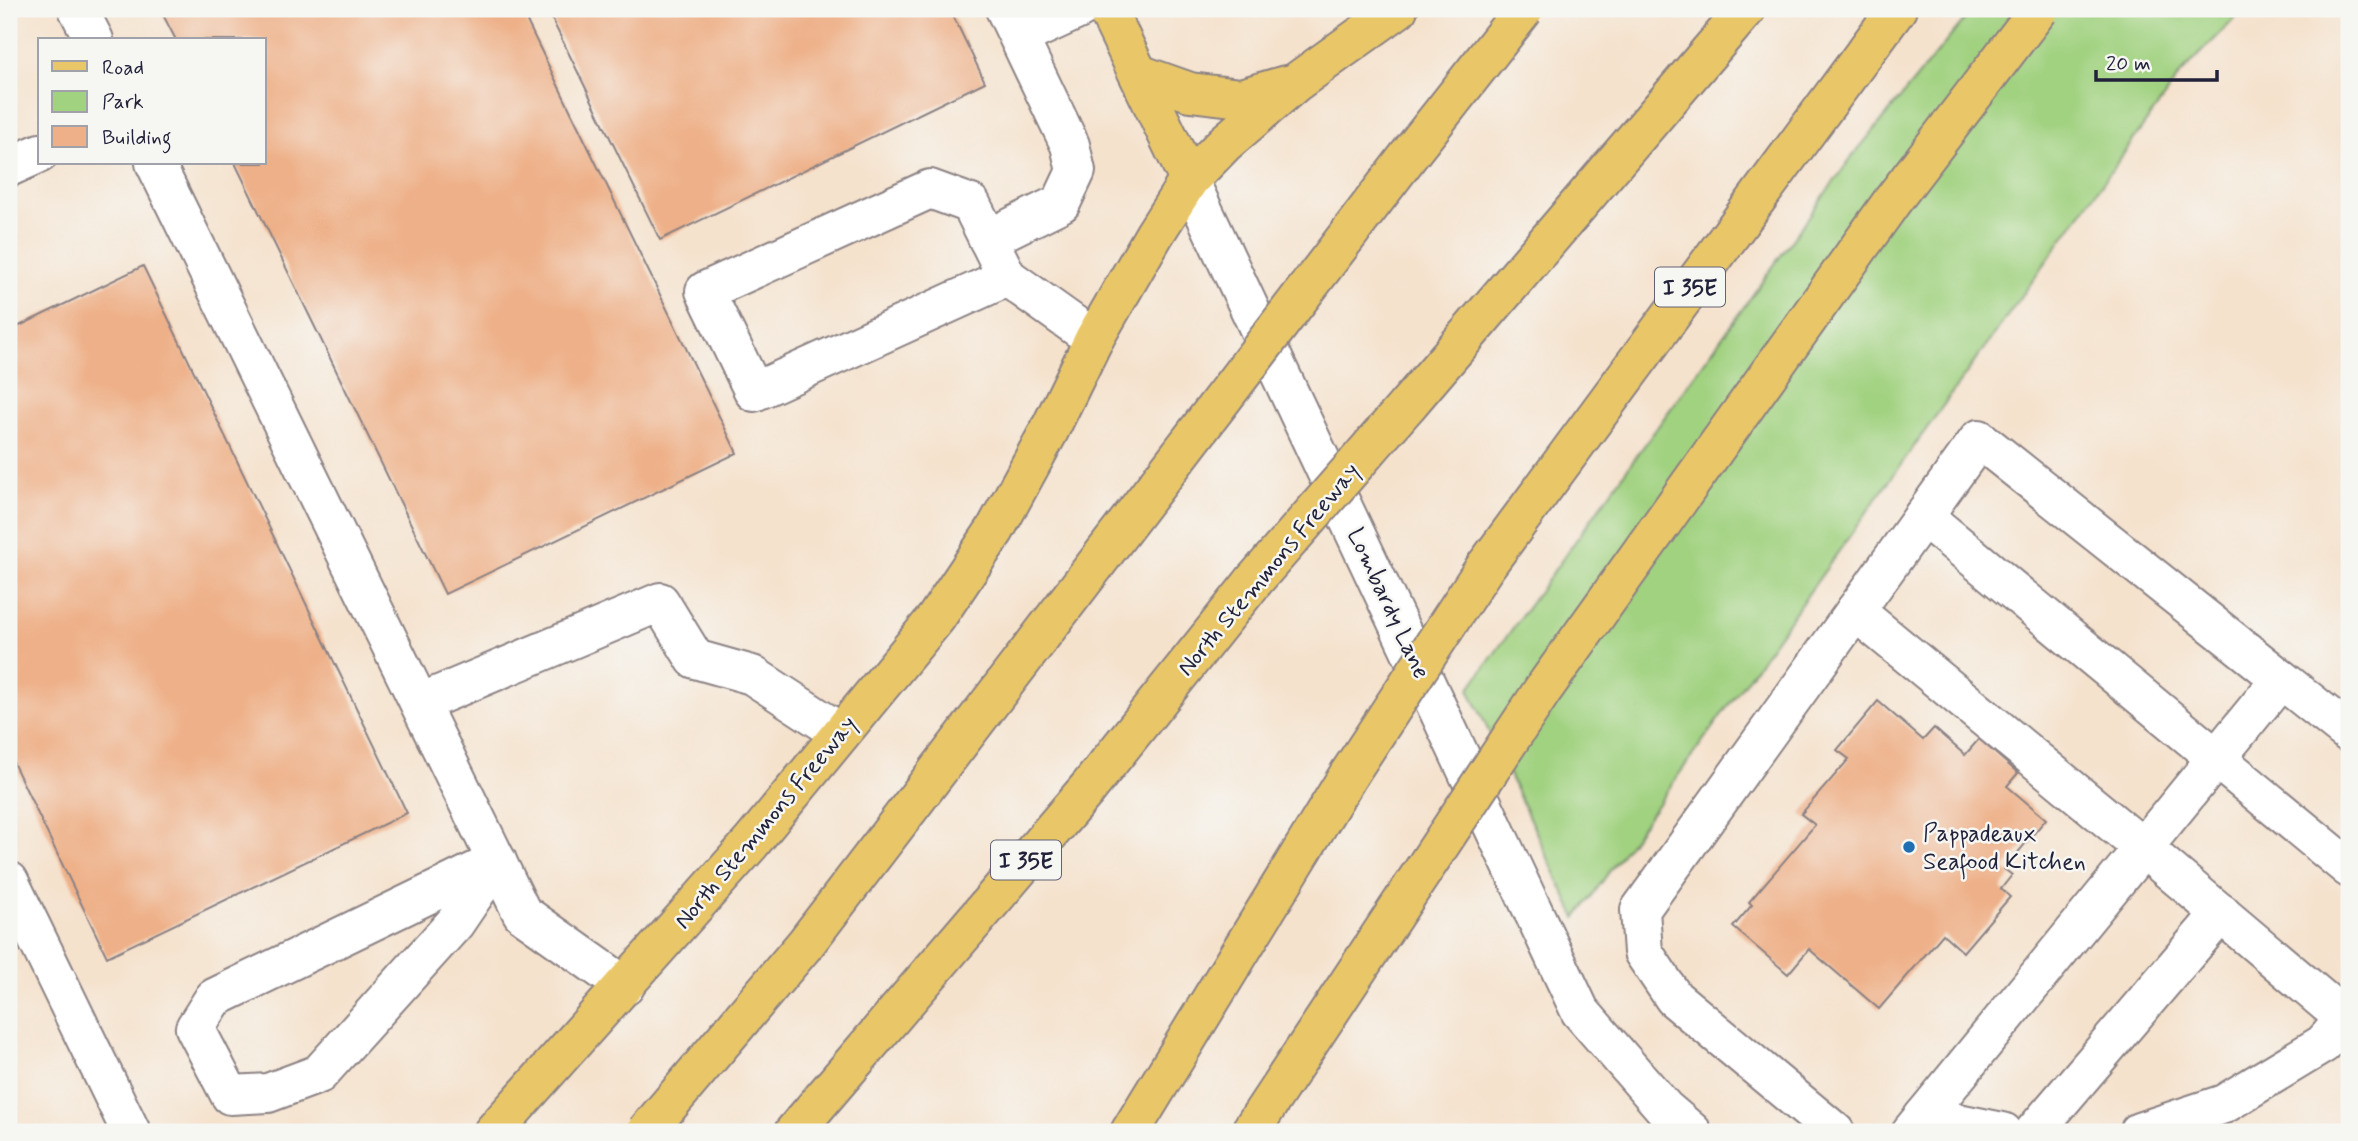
<svg xmlns="http://www.w3.org/2000/svg" width="2358" height="1141" font-family="Mynerve,sans-serif">
<style>
.green{fill:#a1d280;stroke:#627a5e;stroke-width:2}
.building{fill:#eeb088}
.lines{fill:none;stroke-linecap:round;stroke-linejoin:round}
.minor-casing{stroke:#8c8284;stroke-width:42}
.major-casing{stroke:#8c8284;stroke-width:42}
.highway-casing{stroke:#8c8284;stroke-width:42}
.minor{stroke:#fff;stroke-width:38}
.major{stroke:#e9c769;stroke-width:38}
.highway{stroke:#e9c769;stroke-width:38}
.highway-bridge-casing{stroke:#8c8284;stroke-width:42;stroke-linecap:butt}
.highway-bridge{stroke:#e9c769;stroke-width:38}
.poi-dot{fill:#1f6fb2;stroke:#f6f6f2;stroke-width:2.5}
.labels{text-anchor:middle;stroke-width:5;stroke-linejoin:round;paint-order:stroke}
.shield{fill:#f6f6f2;stroke:#626272;stroke-width:2}
.shield-label{font-size:23px;font-weight:bold;fill:#22223b}
.street-label{font-size:24px;fill:#22223b;stroke:#f6f6f2}
.poi-label{font-size:24px;fill:#22223b;stroke:#f6f6f2;text-anchor:start}
</style>
<rect width="100%" height="100%" fill="#f6f6f2"/>
<filter id="ink" filterUnits="userSpaceOnUse"><feTurbulence type="fractalNoise" baseFrequency=".0143" numOctaves="2"/><feDisplacementMap in="SourceGraphic" scale="14" xChannelSelector="R" yChannelSelector="G"/><feConvolveMatrix kernelMatrix="1 2 1 2 8 2 1 2 1" color-interpolation-filters="sRGB"/></filter>
<filter id="wash" filterUnits="userSpaceOnUse"><feTurbulence type="fractalNoise" baseFrequency=".00686" numOctaves="4" result="noise"/><feDisplacementMap in="SourceGraphic" scale="28" xChannelSelector="R" yChannelSelector="G"/><feGaussianBlur stdDeviation="1.57" result="paint"/><feColorMatrix in="noise" values="0 0 0 0 0 0 0 0 0 0 0 0 0 0 0 0 0 1.4 0 .05"/><feComposite in="paint" operator="in"/></filter>
<g filter="url(#wash)">
<rect width="100%" height="100%" fill="#f5e2cd"/>
<path class="green" d="M1973 9H2244L2180 75 1576 918 1469 689 1851 158Z"/>
<g id="blocks">
<g class="building">
<path d="M160 9H521L737 453 445 594 235 163H264V40H176Z"/>
<path d="M547 9H950L985 82 660 240Z"/>
<path d="M143 266 407 813 107 957 9 754V331Z"/>
<path d="M1878 701 1923 740 1934 728 1965 755 1979 739 2018 773 2007 786 2046 819 2004 869 2012 875 2001 889 2010 897 1963 952 1943 934 1879 1009 1809 949 1788 974 1733 927 1752 905 1749 902 1815 825 1801 814 1849 759 1837 750Z"/>
</g>
</g>
</g>
<g filter="url(#ink)">
<use href="#blocks" fill-opacity="0" stroke="#8c8284" stroke-width="2"/>
<g class="lines">
<defs>
<g id="minor">
<path d="M78 9 94 40"/>
<path d="M1019 37 1080 9"/>
<path d="M155 163 522 913 625 986"/>
<path d="M9 167 40 153"/>
<path d="M1189 180 1580 1011 1665 1109 1692 1132"/>
<path d="M988 239 1061 203 1076 171 1070 145 1005 9"/>
<path d="M1007 277 754 392 705 291 930 189 971 204 1007 277 1094 339"/>
<path d="M1923 516 2349 868"/>
<path d="M1855 611 2143 848 2349 1022"/>
<path d="M2281 679 2349 733"/>
<path d="M420 703 660 602 695 659 752 675 841 733"/>
<path d="M497 861 455 923 319 1074 268 1093 230 1095 195 1028 214 998Z"/>
<path d="M9 881 131 1132"/>
<path d="M1924 1116 2003 1132"/>
<path d="M1835 1132 1674 998 1643 952 1640 910 1979 439 2281 679 1911 1132"/>
<path d="M2034 1132 2221 913"/>
<path d="M2139 1132 2224 1104 2323 1044 2349 1014"/>
</g>
<g id="major">
<path d="M1107 9 1189 180"/>
<path d="M1139 74 1190 92 1241 98 1286 85"/>
<path d="M493 1132 751 843 936 618 995 530 1049 431 1094 339 1154 235 1189 180 1225 143 1295 83 1398 9"/>
</g>
<g id="highway">
<path d="M1409 403 1746 9"/>
<path d="M1485 567 1897 9"/>
<path d="M794 1132 1089 787 1253 582"/>
<path d="M1130 1132 1349 774"/>
</g>
</defs>
<use href="#minor" class="minor-casing"/>
<use href="#major" class="major-casing"/>
<use href="#highway" class="highway-casing"/>
<use href="#minor" class="minor"/>
<use href="#major" class="major"/>
<use href="#highway" class="highway"/>
<defs>
<g id="highway-bridge">
<path d="M1253 582 1409 403"/>
<path d="M1349 774 1485 567"/>
<path d="M646 1132 806 943 1409 155 1524 9"/>
<path d="M1250 1132 1542 691 1893 200 2039 9"/>
</g>
</defs>
<use href="#highway-bridge" class="highway-bridge-casing"/>
<use href="#highway-bridge" class="highway-bridge"/>
</g>
</g>
<circle class="poi-dot" cx="1909" cy="847" r="7"/>
<g class="labels">
<g class="shield">
<rect x="1655" y="267.5" width="70" height="39" rx="5"/>
<rect x="991" y="840.5" width="70" height="39" rx="5"/>
</g>
<g class="shield-label">
<text x="1690" y="295">I 35E</text>
<text x="1026" y="868">I 35E</text>
</g>
<g class="street-label">
<text transform="translate(1268 569) rotate(-50)" y="8">North Stemmons Freeway</text>
<text transform="translate(1389 603) rotate(65)" y="8">Lombardy Lane</text>
<text transform="translate(765 822) rotate(-50)" y="8">North Stemmons Freeway</text>
</g>
<g class="poi-label">
<text x="1923" y="841">Pappadeaux<tspan x="1923" dy="28">Seafood Kitchen</tspan></text>
</g>
</g>
<rect width="2358" height="1141" fill="none" stroke="#f6f6f2" stroke-width="35"/>
<rect x="38" y="38" width="228" height="126" fill="#f6f6f2" stroke="#a1a1a9" stroke-width="2"/>
<rect x="52" y="61" width="35" height="10" fill="#e9c769" stroke="#a1a1a9" stroke-width="2"/>
<text x="102" y="74" font-size="21" fill="#22223b">Road</text>
<rect x="52" y="91" width="35" height="21" fill="#a1d280" stroke="#a1a1a9" stroke-width="2"/>
<text x="102" y="108" font-size="21" fill="#22223b">Park</text>
<rect x="52" y="126" width="35" height="21" fill="#eeb088" stroke="#a1a1a9" stroke-width="2"/>
<text x="102" y="144" font-size="21" fill="#22223b">Building</text>
<path d="M2096 70v10h121v-10" fill="none" stroke="#22223b" stroke-width="3.5"/>
<text x="2106" y="70" font-size="21" fill="#22223b" stroke="#f6f6f2" stroke-width="5" paint-order="stroke">20 m</text>
</svg>
